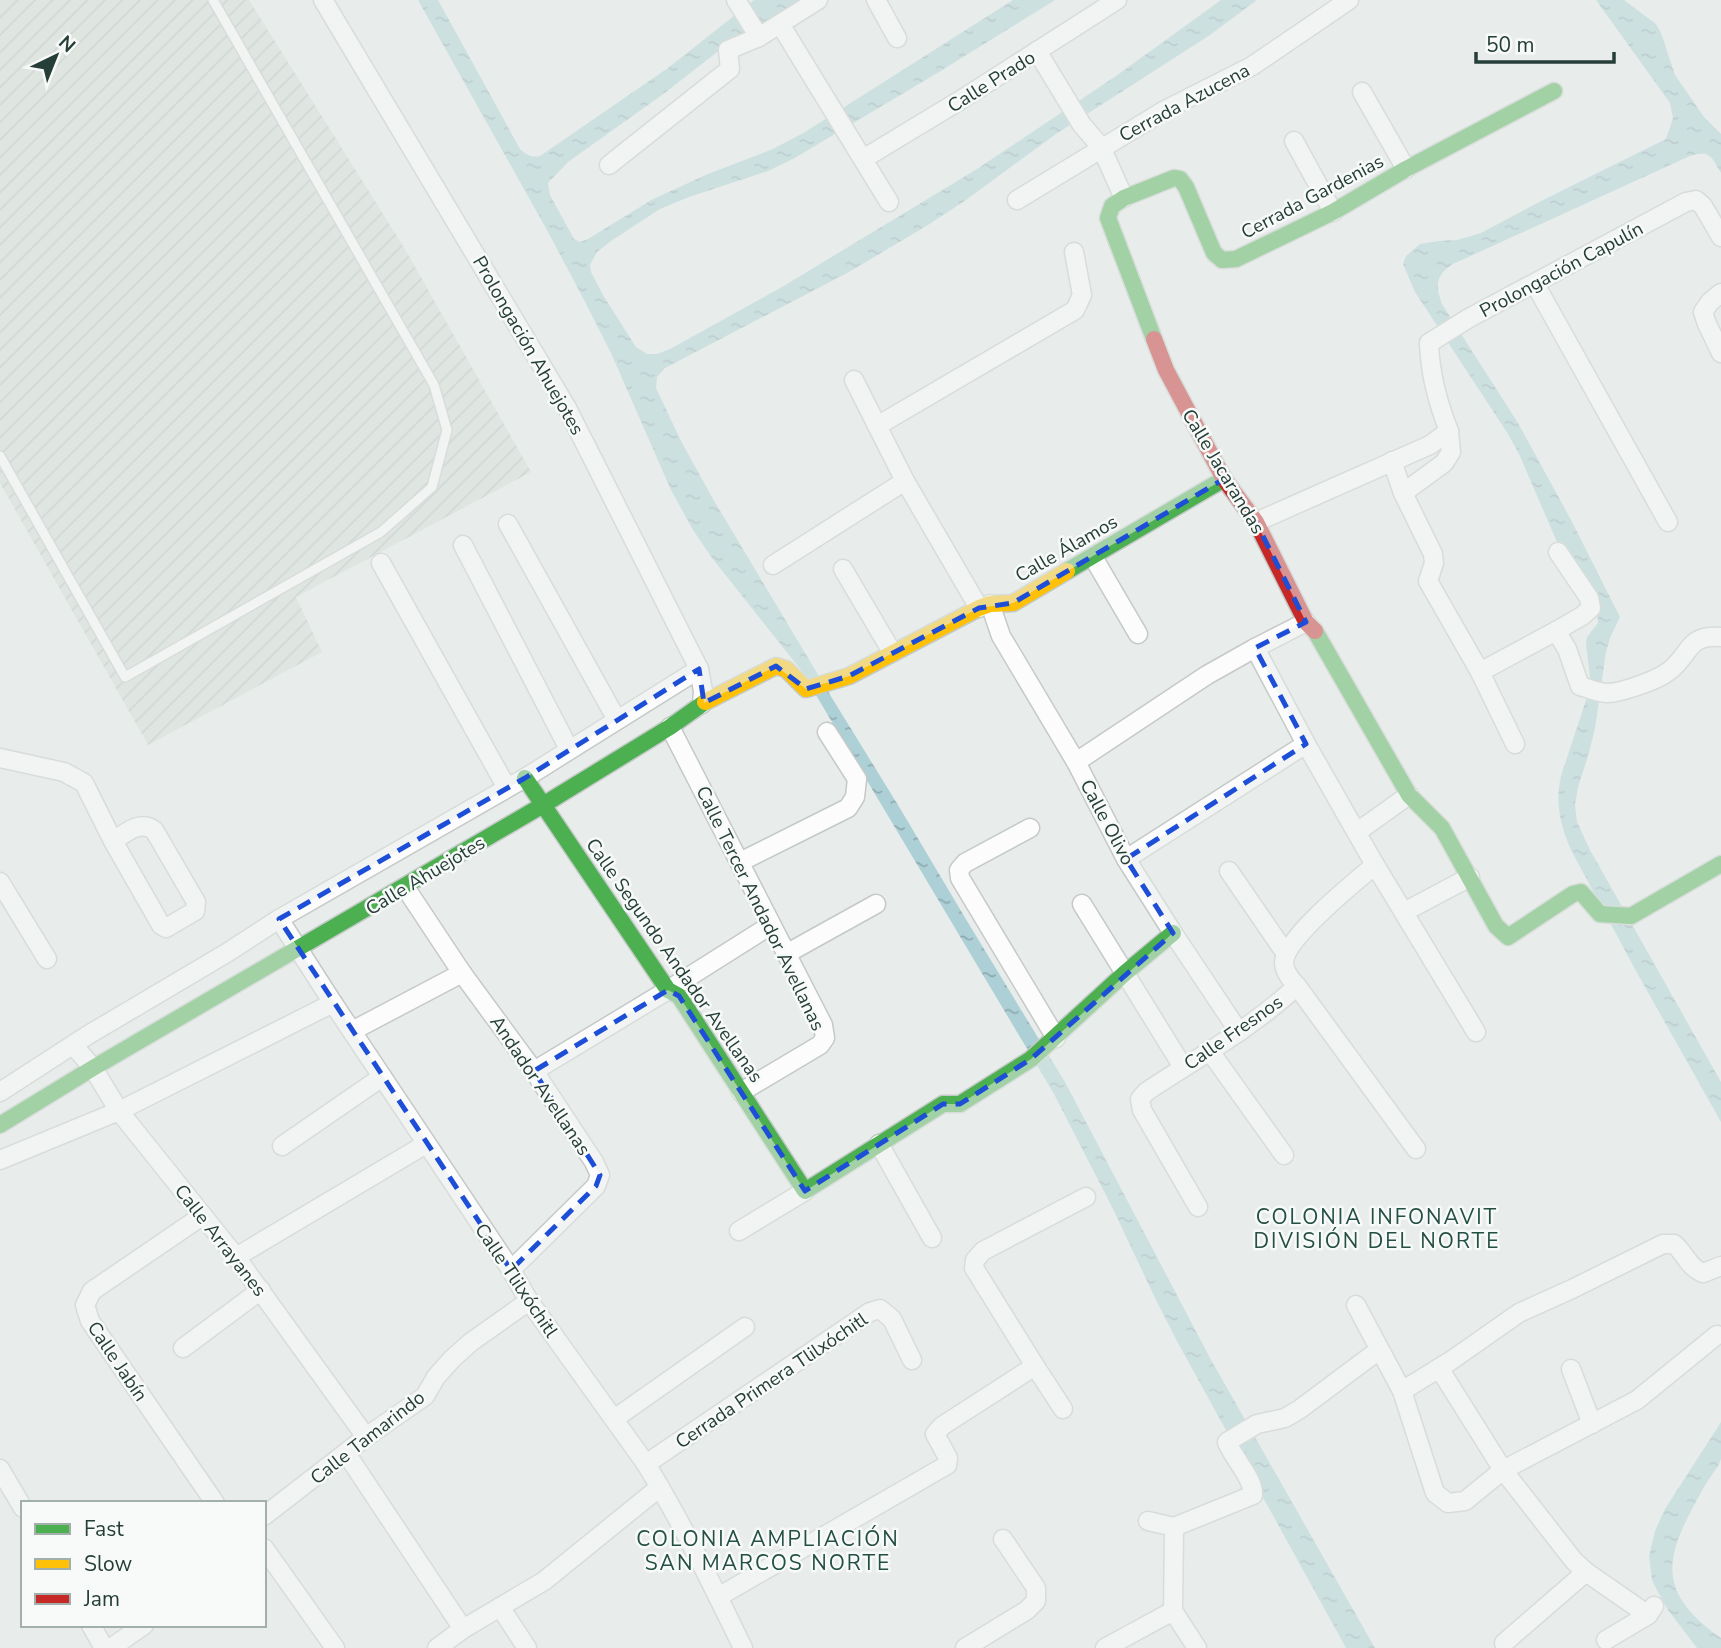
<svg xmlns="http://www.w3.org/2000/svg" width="1721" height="1648" font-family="'Nunito Sans',sans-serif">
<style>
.industrial{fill:url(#industrial-furrows)}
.water{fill:url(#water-ripples)}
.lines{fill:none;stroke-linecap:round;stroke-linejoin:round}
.lane-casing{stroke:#c5c9c7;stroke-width:12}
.street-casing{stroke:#c5c9c7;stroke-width:21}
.fast-casing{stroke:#c3c9c7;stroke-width:19}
.slow-casing{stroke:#c3c9c7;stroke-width:19}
.jam-casing{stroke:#c3c9c7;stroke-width:19}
.lane{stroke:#fcfcfc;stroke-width:9}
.street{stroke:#fcfcfc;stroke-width:18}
.fast{stroke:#4caf50;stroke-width:16}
.slow{stroke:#ffc107;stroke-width:16}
.jam{stroke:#c62828;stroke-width:16}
.marked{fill:none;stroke:#1d4ed8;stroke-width:5;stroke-dasharray:14 9;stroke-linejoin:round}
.labels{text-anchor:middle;stroke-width:5;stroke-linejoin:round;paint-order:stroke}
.street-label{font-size:19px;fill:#263e38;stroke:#f7faf8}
.neighbourhood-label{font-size:21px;letter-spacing:2px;fill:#244f44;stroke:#f7faf8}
</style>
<defs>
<pattern id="industrial-furrows" width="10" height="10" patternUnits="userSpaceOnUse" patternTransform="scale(1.75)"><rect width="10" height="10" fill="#d6ddda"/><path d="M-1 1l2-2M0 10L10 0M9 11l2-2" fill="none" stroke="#b8bfbc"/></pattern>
<pattern id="water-ripples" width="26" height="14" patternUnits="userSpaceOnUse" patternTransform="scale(1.75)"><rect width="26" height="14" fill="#add0d6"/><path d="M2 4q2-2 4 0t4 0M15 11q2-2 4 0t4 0" fill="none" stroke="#8daaaf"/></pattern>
</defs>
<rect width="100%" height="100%" fill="#e8ecea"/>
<path class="industrial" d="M0 0H249L405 249 531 472 296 597 322 652 148 745 0 483Z"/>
<g class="water">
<path d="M418 0H438L520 149C527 155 531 158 540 156L668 68 754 0H804L748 31 716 53 662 95 568 162 548 183 550 195 574 239 580 242 588 239 653 199 708 174 773 149 805 132 1013 0H1055L939 72 793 159 768 171 689 197 660 209 611 241 597 252 590 265 591 272 603 295 636 347 647 354H657L670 349 782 287 977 169 1116 76 1221 0H1257L1210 35 1056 134 966 200 928 225 849 272 665 368 657 377 656 388 681 441 713 499 832 698 901 810 967 921 1065 1082 1210 1358 1375 1648H1346L1178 1343 1156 1300 1113 1209 1054 1094 801 670 712 558 693 530 671 490 611 353 582 296 548 232Z"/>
<path d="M1596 0H1624L1656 24 1661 33 1675 75 1704 117 1721 134V173C1712 157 1709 149 1690 156L1453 264C1436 274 1435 286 1442 304L1518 423 1570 518 1620 617 1610 638 1606 652 1595 728 1589 753 1578 787 1575 805 1577 822 1590 850 1721 1082V1122L1636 971 1571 850C1560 825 1555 803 1561 776L1589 691 1590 677 1586 644 1587 637 1598 623 1597 610 1563 556 1519 454 1508 434 1415 292 1403 264 1406 256 1420 244 1438 241 1457 240 1481 233 1543 200 1666 139 1673 118 1670 103Z"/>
<path d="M1721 1422C1721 1431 1721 1452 1721 1459 1719 1467 1708 1479 1704 1487 1668 1552 1650 1588 1721 1638V1648H1697L1668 1610 1659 1594 1652 1580 1649 1556 1655 1531 1665 1509Z"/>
</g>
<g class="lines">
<defs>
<path id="lane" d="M0 456 125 677 381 532 432 487 447 430 434 385 213 0"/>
<g id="street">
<path d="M323 0 567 408 699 669 703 691 702 704"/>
<path d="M736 0 759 37"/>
<path d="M876 0 897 38"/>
<path d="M780 24 889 202"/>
<path d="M1037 51 1082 125 1101 147 1124 198"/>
<path d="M1362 92 1406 169"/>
<path d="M1294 141 1333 212"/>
<path d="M863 159 959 101 1117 0"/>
<path d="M609 165 730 69 728 50 759 37 818 0"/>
<path d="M1017 200 1165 110 1252 66 1349 0"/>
<path d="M1535 284 1668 522"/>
<path d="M1721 293 1710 302 1703 312 1707 324 1721 353"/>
<path d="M854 380 905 481 979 608"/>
<path d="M877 426 1075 310 1082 295 1074 252"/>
<path d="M1392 461 1403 493 1433 554 1434 563 1428 581 1480 672 1515 744"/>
<path d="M1403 493 1444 463 1451 452 1449 431"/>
<path d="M1256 522 1430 445 1449 431C1437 401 1430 374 1429 343L1469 318 1686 202 1696 200 1703 206 1721 237"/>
<path d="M508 524 617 720"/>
<path d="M463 545 569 749"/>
<path d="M1093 557 1138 634"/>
<path d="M381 563 507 788"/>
<path d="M773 565 905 481"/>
<path d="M843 569 892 652"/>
<path d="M990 604 1001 636 1076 762 1126 859 1173 933 1239 1032"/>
<path d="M1556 631 1567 649 1580 686C1588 688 1598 693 1607 693 1621 693 1658 680 1669 671 1691 655 1686 634 1721 637"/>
<path d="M1255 648 1306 744 1375 865 1476 1032"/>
<path d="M1480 672 1556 631 1582 616 1591 608 1589 598 1558 552"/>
<path d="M670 727 823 1025 825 1038 820 1045 741 1092"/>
<path d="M0 758 64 772 84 783 113 841 161 925 166 928 195 911 196 902 154 830C139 820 126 833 113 841"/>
<path d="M1076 762 1207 675 1255 648 1306 622"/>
<path d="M1030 828 965 863 959 870 960 878 1056 1038"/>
<path d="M1357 832 1409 795"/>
<path d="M1126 859 1306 744"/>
<path d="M740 862 848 808 855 797 857 779 827 732"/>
<path d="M1229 871 1286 954"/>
<path d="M0 882 47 959"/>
<path d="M405 887 462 973 534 1071 594 1162 600 1175 596 1186 511 1270"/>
<path d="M1082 904 1183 1067"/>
<path d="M1404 912 1470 877"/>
<path d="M279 919 333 1003 511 1270 529 1301 646 1464C682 1523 713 1586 743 1648"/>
<path d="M786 954 876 904"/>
<path d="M1297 986 1416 1149"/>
<path d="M352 1031 462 973"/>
<path d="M73 1045 93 1068 119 1111 236 1257 366 1437"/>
<path d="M1209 1050 1284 1155"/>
<path d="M534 1071 668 990 771 925"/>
<path d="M0 1092 88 1035 225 954 279 919 525 778 699 669"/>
<path d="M879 1144 932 1238"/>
<path d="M282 1146 382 1077"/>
<path d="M0 1160 119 1111 333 1003"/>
<path d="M1198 1207 1142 1110 1140 1099 1146 1092C1197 1058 1252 1028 1297 986 1291 980 1284 971 1284 962 1286 937 1355 882 1375 865"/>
<path d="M202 1216 92 1291 85 1305 90 1321 215 1503"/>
<path d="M739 1231 805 1191"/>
<path d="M236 1257 426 1144"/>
<path d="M1356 1305 1402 1391 1435 1493 1448 1503 1465 1501 1503 1470 1637 1400 1717 1335"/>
<path d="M183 1348 261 1290"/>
<path d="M1035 1366 1063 1409"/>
<path d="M1439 1368 1503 1470 1574 1561 1586 1572 1648 1615"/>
<path d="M1571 1369 1592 1424"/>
<path d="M1402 1391 1449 1362 1519 1313 1572 1289 1663 1244H1674C1685 1253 1688 1267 1703 1273L1721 1266"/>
<path d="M614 1419 745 1327"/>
<path d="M346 1453 463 1629"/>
<path d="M646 1464 870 1312 880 1309 892 1319 912 1360"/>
<path d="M0 1469 23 1508"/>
<path d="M264 1516 366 1437 425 1396 436 1377 452 1359 471 1342 529 1301"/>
<path d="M1148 1521 1174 1527 1173 1611 1197 1648"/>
<path d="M1174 1527 1253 1495C1254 1479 1233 1458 1227 1442L1257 1424 1285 1418 1300 1409 1379 1350"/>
<path d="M264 1548 335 1648"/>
<path d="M718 1597 947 1465 948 1458 935 1434 942 1426 1035 1366 974 1268 975 1260 983 1251 1086 1197"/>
<path d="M500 1607 527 1648"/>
<path d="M91 1625 104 1648"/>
<path d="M1606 1640 1648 1615 1654 1606"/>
<path d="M1504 1643 1586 1572"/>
<path d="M111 1648 144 1625"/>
<path d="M437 1648 463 1629 544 1581 660 1487"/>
<path d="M965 1648 1027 1610 1036 1601V1588L1003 1539"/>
<path d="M1105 1648 1173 1611"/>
</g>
<g id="fast">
<path d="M1154 339 1108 218 1112 206 1124 198 1174 178 1180 179 1186 187 1214 253 1222 260 1236 259 1333 212 1406 169 1554 91"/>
<path d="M1067 571 1224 479"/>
<path d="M1315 631 1409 795 1442 828 1496 926 1508 937 1573 894 1581 892 1600 914 1631 916 1721 864"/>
<path d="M525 778 668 990 679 996 805 1191 943 1104H960L1031 1059 1125 973 1173 933"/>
<path d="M0 1125 93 1068 543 805 670 727 705 702"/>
</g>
<path id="slow" d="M705 702 776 666 786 669 806 689 849 676 979 608 990 604 1013 603 1067 571"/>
<path id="jam" d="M1154 339 1166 370 1224 479 1256 522 1306 622 1315 631"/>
</defs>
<use href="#lane" class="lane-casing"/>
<use href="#street" class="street-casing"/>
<use href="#fast" class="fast-casing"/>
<use href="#slow" class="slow-casing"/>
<use href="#jam" class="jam-casing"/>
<use href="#lane" class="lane"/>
<use href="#street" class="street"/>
<use href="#fast" class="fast"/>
<use href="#slow" class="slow"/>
<use href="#jam" class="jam"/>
</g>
<path d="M0 0H1721V1648H0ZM1224 479 1256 522 1306 622 1255 648 1306 744 1126 859 1173 933 1031 1059 960 1104H943L805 1191 679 996 668 990 534 1071 600 1175 596 1186 511 1270 279 919 525 778 699 669 704 703 776 666 806 689 849 676 979 608 1013 603Z" fill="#e8ecea" fill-opacity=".55" fill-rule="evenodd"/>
<path class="marked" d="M1224 479 1256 522 1306 622 1255 648 1306 744 1126 859 1173 933 1031 1059 960 1104H943L805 1191 679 996 668 990 534 1071 600 1175 596 1186 511 1270 279 919 525 778 699 669 704 703 776 666 806 689 849 676 979 608 1013 603Z"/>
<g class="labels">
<g class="street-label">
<text transform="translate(991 81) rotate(-32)" y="7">Calle Prado</text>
<text transform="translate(1184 102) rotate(-28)" y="7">Cerrada Azucena</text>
<text transform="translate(1312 196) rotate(-28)" y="7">Cerrada Gardenias</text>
<text transform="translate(1561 269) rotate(-28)" y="7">Prolongación Capulín</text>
<text transform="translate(529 345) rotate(60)" y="7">Prolongación Ahuejotes</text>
<text transform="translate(1224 471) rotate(59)" y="7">Calle Jacarandas</text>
<text transform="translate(1066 548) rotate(-30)" y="7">Calle Álamos</text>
<text transform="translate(1108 822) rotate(62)" y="7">Calle Olivo</text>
<text transform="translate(425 875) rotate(-31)" y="7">Calle Ahuejotes</text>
<text transform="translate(761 908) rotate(64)" y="7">Calle Tercer Andador Avellanas</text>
<text transform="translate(675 960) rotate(55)" y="7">Calle Segundo Andador Avellanas</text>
<text transform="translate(1233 1032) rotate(-35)" y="7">Calle Fresnos</text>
<text transform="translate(541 1085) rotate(56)" y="7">Andador Avellanas</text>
<text transform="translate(221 1240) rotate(52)" y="7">Calle Arrayanes</text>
<text transform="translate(517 1280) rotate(56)" y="7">Calle Tlilxóchitl</text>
<text transform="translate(118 1361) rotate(56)" y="7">Calle Jabín</text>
<text transform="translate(771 1380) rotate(-34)" y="7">Cerrada Primera Tlilxóchitl</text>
<text transform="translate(367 1437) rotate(-38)" y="7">Calle Tamarindo</text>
</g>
<g class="neighbourhood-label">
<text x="1377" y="1224">COLONIA INFONAVIT<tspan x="1377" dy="24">DIVISIÓN DEL NORTE</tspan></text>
<text x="768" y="1546">COLONIA AMPLIACIÓN<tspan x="768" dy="24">SAN MARCOS NORTE</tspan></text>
</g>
</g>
<rect x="21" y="1501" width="245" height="126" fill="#f7faf8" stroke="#a3afab" stroke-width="2"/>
<rect x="35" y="1524" width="35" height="10" fill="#4caf50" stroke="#a3afab" stroke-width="2"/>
<text x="84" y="1536" font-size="21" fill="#263e38">Fast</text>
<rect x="35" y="1559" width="35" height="10" fill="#ffc107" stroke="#a3afab" stroke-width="2"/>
<text x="84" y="1571" font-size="21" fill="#263e38">Slow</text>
<rect x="35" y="1594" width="35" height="10" fill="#c62828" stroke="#a3afab" stroke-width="2"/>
<text x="84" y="1606" font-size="21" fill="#263e38">Jam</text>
<g transform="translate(56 56) rotate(43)" stroke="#f7faf8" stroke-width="5" paint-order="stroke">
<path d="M0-5L12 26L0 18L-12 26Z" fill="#263e38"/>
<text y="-10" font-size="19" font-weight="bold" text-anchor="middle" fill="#263e38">N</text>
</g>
<path d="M1476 52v10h138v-10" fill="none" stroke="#263e38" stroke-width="3.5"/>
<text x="1486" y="52" font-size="21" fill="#263e38" stroke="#f7faf8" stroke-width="5" paint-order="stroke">50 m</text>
</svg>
